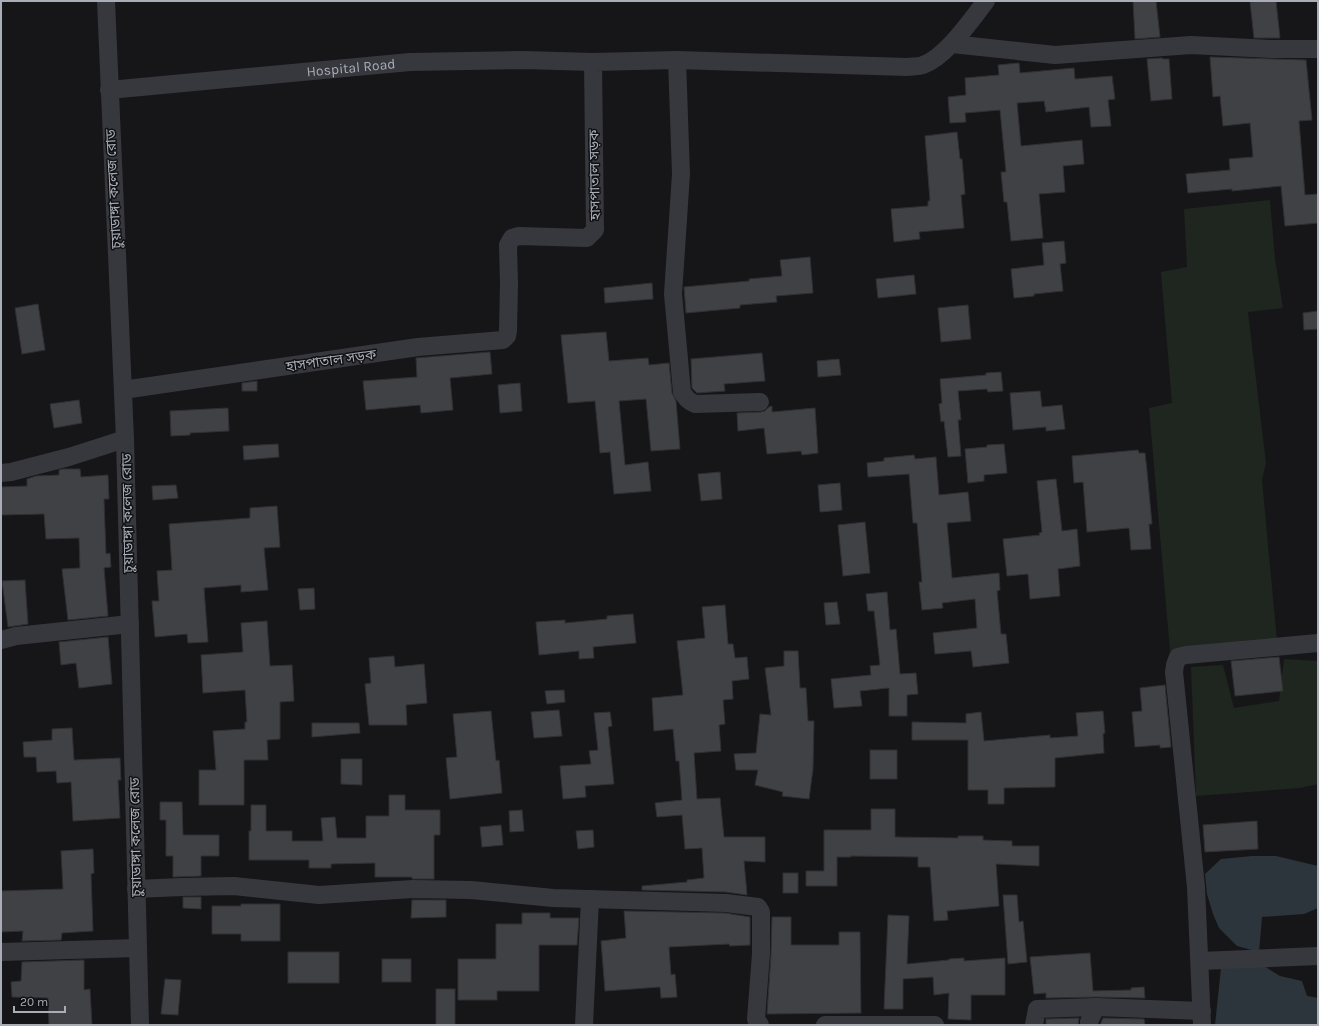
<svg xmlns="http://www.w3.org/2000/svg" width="1319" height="1026" font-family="Karla,'Noto Sans Bengali',sans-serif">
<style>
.green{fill:#1e261f}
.water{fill:#2c353c}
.building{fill:#404145;stroke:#303034}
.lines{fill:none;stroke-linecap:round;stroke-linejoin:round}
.minor{stroke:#37383d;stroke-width:18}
.labels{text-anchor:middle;stroke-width:3;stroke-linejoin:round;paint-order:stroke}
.street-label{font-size:14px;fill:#a8adb8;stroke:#111113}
</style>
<rect width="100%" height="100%" fill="#161618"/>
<g class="green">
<path d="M1270 200 1275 259 1283 308 1248 312 1266 463 1262 480 1277 641 1170 651 1149 408 1172 403 1161 272 1187 267 1184 209Z"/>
<path d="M1284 659 1318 661V784L1300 788 1196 796 1191 667 1223 665 1234 708 1279 701Z"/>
</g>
<g class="water">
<path d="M1252 856H1276L1318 866V908L1304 914 1262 917 1259 952 1237 946 1219 928 1213 914 1207 894 1205 874 1221 859Z"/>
<path d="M1262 965 1280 976 1302 981 1307 996 1318 998V1025H1215L1221 968Z"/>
</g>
<g class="building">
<path d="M1133 1H1156L1160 37 1135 39Z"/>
<path d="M1261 1H1276L1280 38H1254L1250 2Z"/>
<path d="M1210 57 1306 60 1312 120 1299 121 1305 195 1318 194V223L1285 226 1281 186 1232 191V189L1188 193 1186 174 1230 170 1229 159 1253 157 1250 123 1223 126 1220 96 1213 97Z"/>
<path d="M1162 58 1163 59H1169L1172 99 1151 101 1147 59Z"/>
<path d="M1019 63 1020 73 1074 68 1075 79 1112 76 1115 99 1108 100 1111 126 1091 127 1089 107 1046 112 1044 101 1017 103 1021 146 1082 140 1084 164 1063 166 1065 192 1039 194 1043 238 1011 241 1007 202H1004L1001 172H1006L1000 110 965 113 966 122 950 123 948 97 966 95 965 78 999 75 998 65Z"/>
<path d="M957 132 960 159H962L965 194 961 195 964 228 919 232 920 239 894 242 891 209 928 206V201H930L925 136Z"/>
<path d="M1064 241 1066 263 1060 264 1063 291 1034 294V296L1014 298 1011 269 1044 265 1042 243Z"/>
<path d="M810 257 813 293 776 296 777 302 740 305V308L686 313 684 287 749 281V279L782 276 780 260Z"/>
<path d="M914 275 916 294 878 298 876 279Z"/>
<path d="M652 283 653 299 605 303 604 288Z"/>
<path d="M38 304 45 350 22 354 15 308Z"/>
<path d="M968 305 971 339 941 342 938 308Z"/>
<path d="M1318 311V329L1304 330 1303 313Z"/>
<path d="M606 332 609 361 648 358 649 365 669 363 672 393 676 401 680 449 651 451 646 399 619 401 625 465 648 462 651 491 614 494 610 452 600 453 595 401 568 403 561 335Z"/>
<path d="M490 352 492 374 450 378 453 410 421 413 420 405 366 410 363 381 417 377 416 358Z"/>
<path d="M762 353 765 381 724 384 725 391 697 393 692 388 691 359Z"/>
<path d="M839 359 841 375 818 377 817 361Z"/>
<path d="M1001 372 1003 391 988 392 987 389 958 391 961 420H958L961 456 948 457 944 421 941 422 939 404 942 403 940 379 986 375V373Z"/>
<path d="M257 381V391H242V383Z"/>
<path d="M520 383 522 411 500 413 498 385Z"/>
<path d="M1040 391 1042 407 1062 405 1065 429 1046 431V427L1013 430 1010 393Z"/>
<path d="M79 400 82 423 54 428 50 404Z"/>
<path d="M772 406V412L815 408 818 453 802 455 801 451 767 454 764 428 738 431 737 413 761 412 765 411 769 407Z"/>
<path d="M228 408 229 431 190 433V435L171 436 170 411Z"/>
<path d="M278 444 279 457 244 460 243 446Z"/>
<path d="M1004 444 1007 473 984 475V481L968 483 965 449 987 447V445Z"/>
<path d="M1138 450 1139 453H1145L1147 471 1152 524H1149L1151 549 1131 550 1129 528 1087 532 1083 482 1074 483 1072 456Z"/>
<path d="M914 455 915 459 936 457 939 495 968 492 971 521 947 523 952 578 999 573 1000 590 997 591 1001 634H1006L1009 663 973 667 971 651 935 654 933 633 977 628 975 599 942 603 943 608 922 610 919 582H922L917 523H913L909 474 868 477 867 463 884 461V458Z"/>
<path d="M63 469H80L81 477 108 475 109 499H104L106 554 110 553 111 567 104 568 108 616 68 620 62 569 80 568 79 538 46 539 44 514 1 515V487L27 486V479L36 476 59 475V470Z"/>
<path d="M720 472 722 499 701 501 698 474Z"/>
<path d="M1056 479 1062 531 1077 529 1080 566 1058 569 1060 596 1030 599 1028 574 1007 576 1003 539 1040 535 1039 533 1042 532 1037 481Z"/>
<path d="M840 483 842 510 820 512 818 485Z"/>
<path d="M176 485 178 498 153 500 152 486Z"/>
<path d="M277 506 280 547 264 548 268 590 241 592V585L204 588 208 642 188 643 187 634 155 637 152 601H159L157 571 172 570 169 524 250 518V508Z"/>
<path d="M865 522 870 573 843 576 838 525Z"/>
<path d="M25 580 28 624 8 627 2 581Z"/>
<path d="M314 588 315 609 300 610 298 589Z"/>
<path d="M887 592 890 630 896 629 900 674 916 673 918 694 907 695V716H889V688L860 691 862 706 834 708 831 679 871 675 870 666 880 665 874 611H868L866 594Z"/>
<path d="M837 602 840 624 826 625 824 603Z"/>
<path d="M725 605 728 644H733L735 658 747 657 749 679 732 681 733 699 723 700 725 724 719 725 721 751 694 753 697 799 720 798 724 837H765V862L744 861 747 895 726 892 642 890V886L687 882V880L704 878 702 848 685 849 682 815 657 817 655 803 682 800 679 761H676L673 729 654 731 652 698 683 695 677 641 705 638 702 607Z"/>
<path d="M633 614 636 643 593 647 594 658 579 659V651L539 655 536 622 565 620V623L607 619V616Z"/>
<path d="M267 621 270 666 292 665 294 701 280 702V739L267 740 268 760H244V805H199V770H216L213 731 245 729V722H247L245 690 203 693 201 655 243 652 241 623Z"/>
<path d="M108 637 112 684 79 688 76 663 61 665 59 642Z"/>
<path d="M784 651H798L800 688H806L808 721H814L813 769 809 799 782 796 783 792 755 785 758 770H736L734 754 756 753 760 714 771 715 765 668 784 666Z"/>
<path d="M394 656 395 667 424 664 427 703 406 705 407 725H369L365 684 371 683 369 658Z"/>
<path d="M1279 657 1283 691 1235 696 1231 661Z"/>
<path d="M1165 685 1171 747 1160 748V745L1135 747 1132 712 1142 711 1140 688Z"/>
<path d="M564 690 565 702 547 704 545 691Z"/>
<path d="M559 710 562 736 534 738 531 712Z"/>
<path d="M491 711 496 761 499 760 502 793 450 799 446 758 457 757 453 714Z"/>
<path d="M1103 711 1105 733 1103 734 1104 753 1055 758V787L1004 788V804H988V790H968V740H912V722L966 723V714L981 712 984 741 1050 735V738L1078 736 1076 713Z"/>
<path d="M610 712 612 726 608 727 614 784 585 786 586 797 563 799 560 766 591 764 589 751 598 750 594 713Z"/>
<path d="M312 723H359L360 733 312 737Z"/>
<path d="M72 728 74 760 120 758 121 780H118L120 818 73 821 71 782 57 783 56 771 37 772 36 757H24L23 742 52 740V729Z"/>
<rect x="870" y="750" width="27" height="29"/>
<path d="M341 759H362V785L341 784Z"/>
<path d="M389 795H405V810H440V835H434V879H412V877H375V863L331 864V868H309V860H249V831H251V805H266V831H292V841H323L321 818 335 817 337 838H366V816H389Z"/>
<path d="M160 802H182L183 835H219V856H201V876L173 877V856H166V820H160Z"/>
<path d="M871 809H895V837L958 838V836H983V840L1012 841V846H1039V866L996 864 999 906 947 911 948 920 934 921 930 867H918V857L851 856V857H837V886H806V871H824V830H871Z"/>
<path d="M522 810 524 831 510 832 509 811Z"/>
<path d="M1257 821 1258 849 1205 852 1203 825Z"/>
<path d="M501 825 503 845 482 847 480 827Z"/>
<path d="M593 830 594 847 578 849 576 831Z"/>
<path d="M93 849 94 873 91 874 93 931 62 933 61 940 22 941 23 931 1 932V891L63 889 61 851Z"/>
<rect x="783" y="873" width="15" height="20"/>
<path d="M1003 895H1017L1019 922 1023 921 1027 962 1008 964Z"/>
<path d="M183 897H201V909L183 908Z"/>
<path d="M412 900H446V917L411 918Z"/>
<path d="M241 904H280V941H241V934H212V906H241Z"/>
<path d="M624 911 725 913 750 917V945L730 946 729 944 669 947 671 975 675 974 677 997 661 998 660 987 605 991 601 941 626 938Z"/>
<path d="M522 913H550V918H579L577 945H539V991H497V1000H458V959H496V924H522Z"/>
<path d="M888 915 909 916 907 964 949 960V959L964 958V961L1005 958V995H971V1020L948 1019 949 993 934 995 933 977 903 979V1009H884Z"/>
<path d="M772 917H791V945H839V932H860L861 1013 767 1014 771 955Z"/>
<rect x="288" y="952" width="51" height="31"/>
<path d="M1090 953 1093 991 1131 990V988L1144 987 1145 998 1096 997 1046 998V993L1034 994 1030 957Z"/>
<rect x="382" y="959" width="29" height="23"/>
<path d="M84 960V990L90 989 92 1025H49L48 998 12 997 11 982 21 981 22 962Z"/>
<path d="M165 979 181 980 178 1015 161 1014Z"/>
<rect x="436" y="989" width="19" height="36"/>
<path d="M1079 1018 1078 1025H1046V1019Z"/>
<path d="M1103 1018 1144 1019 1145 1025H1100Z"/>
</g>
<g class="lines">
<g class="minor">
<path d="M106 1 125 439 140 1025"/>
<path d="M952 44 1055 55 1191 45 1271 49H1318"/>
<path d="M677 60 681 174 673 294 682 392C686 398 688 401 695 404L760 402"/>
<path id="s1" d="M109 90 410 62 523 60 593 62"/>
<path d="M123 390 418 347 503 340 507 336 508 331 509 283 508 245 512 238 519 236 587 238 595 230 593 62 677 60 907 67C912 66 918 67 923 65 946 57 971 20 986 1"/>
<path d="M1 473 11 472 69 457 125 439"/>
<path d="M1 640 16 636 130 624"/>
<path d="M136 889 182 887 234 886 319 895 413 889 471 890 553 898 726 903 758 907 761 912V954L756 1019 760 1025"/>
<path d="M1 952 137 948"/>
<path d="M1200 961 1318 956"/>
<path d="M584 1025 590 899"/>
<path d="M825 1025H935"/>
<path d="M1034 1025 1037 1009 1096 1007 1202 1011"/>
<path d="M1089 1025V1022L1096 1007"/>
<path d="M1202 1025 1196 887 1174 672 1175 665 1178 657 1186 655 1318 643"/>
</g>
</g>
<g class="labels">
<g class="street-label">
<text dy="5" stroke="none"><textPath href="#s1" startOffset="243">Hospital Road</textPath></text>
<text transform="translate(594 175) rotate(-91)" y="5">হাসপাতাল সড়ক</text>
<text transform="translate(113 189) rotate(-93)" y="5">চুয়াডাঙ্গা কলেজ রোড</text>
<text transform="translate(331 360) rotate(-8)" y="5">হাসপাতাল সড়ক</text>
<text transform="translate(127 513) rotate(-91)" y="5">চুয়াডাঙ্গা কলেজ রোড</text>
<text transform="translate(135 837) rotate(-91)" y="5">চুয়াডাঙ্গা কলেজ রোড</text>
</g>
</g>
<rect width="1319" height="1026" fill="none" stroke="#a8adb8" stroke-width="4"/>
<path d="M14 1006v6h51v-6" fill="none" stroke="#a8adb8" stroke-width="2"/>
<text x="20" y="1006" font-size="12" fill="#a8adb8" stroke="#111113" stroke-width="3" paint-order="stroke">20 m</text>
</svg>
